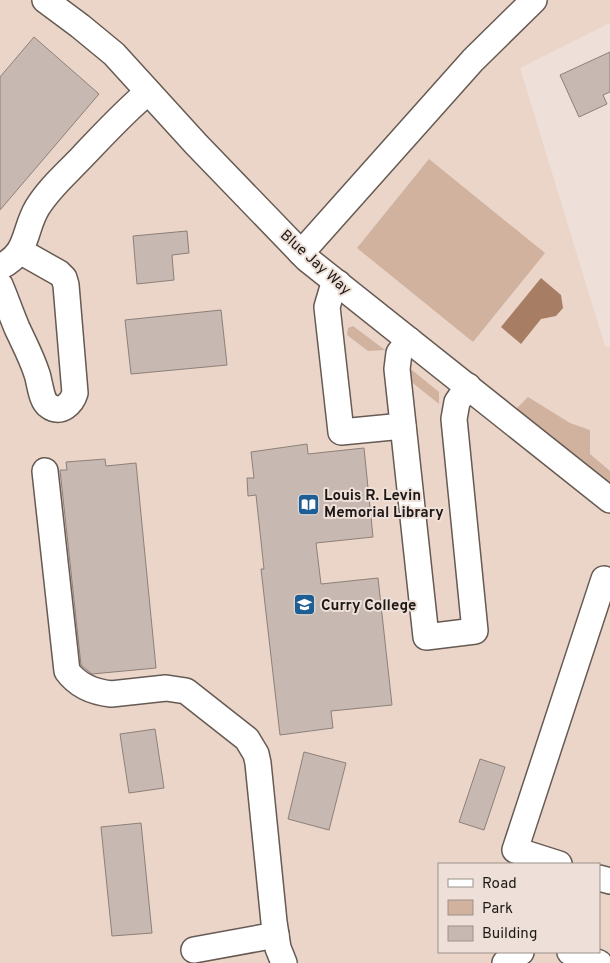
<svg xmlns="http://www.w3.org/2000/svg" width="610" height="963" font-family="Overpass,sans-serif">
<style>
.built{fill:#ead5c8;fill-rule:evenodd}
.green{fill:#d1b29f}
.water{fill:#a77d63}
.building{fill:#c7b9b1;stroke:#8d8079}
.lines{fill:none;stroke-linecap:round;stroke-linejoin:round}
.minor-casing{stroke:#665a53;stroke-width:28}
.minor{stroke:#fff;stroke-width:25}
.labels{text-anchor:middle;stroke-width:4;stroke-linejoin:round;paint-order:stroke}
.street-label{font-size:15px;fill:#1e1916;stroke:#eee0d8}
.poi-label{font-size:15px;font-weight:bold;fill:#1e1916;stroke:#eee0d8;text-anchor:start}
</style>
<rect width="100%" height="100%" fill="#eee0d8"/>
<path class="built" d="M0 0H610V23L520 68 605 346 610 347V963H0ZM439 864H599V952H439Z"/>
<g class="green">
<path d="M429 159 545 253 473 342 357 248Z"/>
<path d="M353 326 385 350 368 351 347 335 348 328Z"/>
<path d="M407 366 439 392V404L409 380Z"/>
<path d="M528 397 570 423 590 430V454L610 471V488L515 410Z"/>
</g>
<path class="water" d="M541 278 561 295 563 308 556 316 541 319 521 344 501 327Z"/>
<g class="building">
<path d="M34 37 99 94 0 210V77Z"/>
<path d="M610 52V92L603 95 607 104 579 117 560 75Z"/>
<path d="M187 231 189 253 172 255 174 280 137 284 133 236Z"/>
<path d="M221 310 227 365 131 374 125 320Z"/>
<path d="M307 444 308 454 364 448 373 537 316 543 321 584 378 578 392 705 331 711 333 728 280 735 261 569H264L256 495 248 496 247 478H254L251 452Z"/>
<path d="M105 459 106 466 136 463 156 668 92 674 81 665 60 470H67L66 462Z"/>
<path d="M155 729 164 788 129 793 120 734Z"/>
<path d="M304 752 346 763 329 830 288 819Z"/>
<path d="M480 759 505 767 484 830 459 822Z"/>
<path d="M141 823 152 933 112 936 101 827Z"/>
</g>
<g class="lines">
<defs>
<g id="minor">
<path d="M45 0 80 26 114 54 196 144 307 259 610 500"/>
<path d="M301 253 473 60 534 0"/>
<path d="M0 267C29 253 23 232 37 208 49 188 67 173 83 156 104 134 125 111 148 92"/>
<path d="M338 283 332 290 327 307 341 432 403 426"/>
<path d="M0 285C6 299 11 314 17 328 24 343 32 358 37 374 40 383 41 401 49 406 61 415 72 403 75 393L66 285 64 278 59 273 20 251"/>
<path d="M409 340 399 353 397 369 426 637 475 631 454 419 457 402 468 386"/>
<path d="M45 471 67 671C78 686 93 692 111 694L166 688 186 691 247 739 256 754 258 763 274 922 278 948 284 963"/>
<path d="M559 864 515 850 604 579 610 581"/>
<path d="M599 878 610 881"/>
<path d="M194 950 276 935"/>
<path d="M570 952 599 963"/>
<path d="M505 963 521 952"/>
</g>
</defs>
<use href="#minor" class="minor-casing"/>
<use href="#minor" class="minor"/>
</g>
<defs>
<symbol id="library-square" viewBox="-11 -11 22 22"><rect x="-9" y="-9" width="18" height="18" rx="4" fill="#1d5f94" stroke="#eee0d8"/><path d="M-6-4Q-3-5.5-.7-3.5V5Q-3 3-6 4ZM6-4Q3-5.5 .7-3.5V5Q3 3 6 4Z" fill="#fff"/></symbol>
<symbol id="university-square" viewBox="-11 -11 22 22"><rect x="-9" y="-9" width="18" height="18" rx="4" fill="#1d5f94" stroke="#eee0d8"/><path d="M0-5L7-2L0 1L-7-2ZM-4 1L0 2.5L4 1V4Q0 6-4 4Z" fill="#fff"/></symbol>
</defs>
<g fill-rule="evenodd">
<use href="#library-square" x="296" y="492" width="25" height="25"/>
<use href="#university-square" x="292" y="592" width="25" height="25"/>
</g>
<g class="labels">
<g class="street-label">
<text transform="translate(316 262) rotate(42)" y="5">Blue Jay Way</text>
</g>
<g class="poi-label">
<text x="324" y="500">Louis R. Levin<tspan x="324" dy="17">Memorial Library</tspan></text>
<text x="321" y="610">Curry College</text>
</g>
</g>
<rect x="438" y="863" width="162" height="90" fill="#eee0d8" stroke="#9b908a"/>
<rect x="448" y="879" width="25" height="8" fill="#ffffff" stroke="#9b908a"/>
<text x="482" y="888" font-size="15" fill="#1e1916">Road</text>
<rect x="448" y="900" width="25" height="15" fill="#d1b29f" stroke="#9b908a"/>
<text x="482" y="913" font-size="15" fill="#1e1916">Park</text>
<rect x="448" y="926" width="25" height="15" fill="#c7b9b1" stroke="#9b908a"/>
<text x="482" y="938" font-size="15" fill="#1e1916">Building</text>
</svg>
